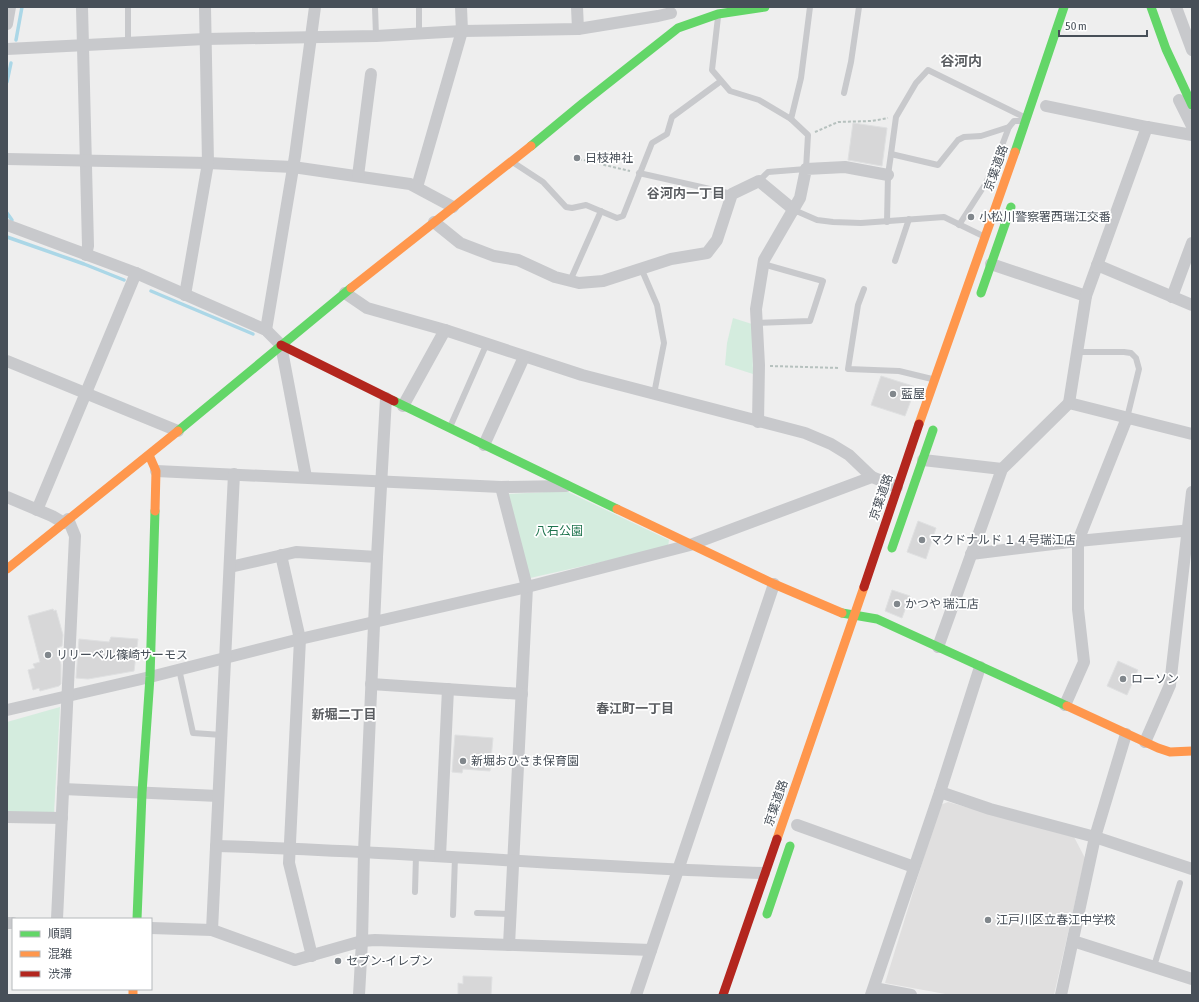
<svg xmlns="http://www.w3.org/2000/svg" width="1199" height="1002" font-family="'Asap Condensed','Noto Sans JP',sans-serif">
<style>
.education{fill:#e0dfdf}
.green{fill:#d4ecde}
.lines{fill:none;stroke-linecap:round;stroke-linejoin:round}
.stream{stroke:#abd7e7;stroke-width:3.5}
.building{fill:#d7d7d8;stroke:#dfe0e1}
.path{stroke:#b6c1be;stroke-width:2;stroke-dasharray:3 2;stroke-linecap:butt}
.lane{stroke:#c8c9cc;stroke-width:6}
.street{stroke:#c8c9cc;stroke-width:12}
.fast{stroke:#63d668;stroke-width:9}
.slow{stroke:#ff974d;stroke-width:9}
.jam{stroke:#b3261e;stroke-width:9}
.poi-dot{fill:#81878c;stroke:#fff;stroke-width:1.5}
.labels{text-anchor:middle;stroke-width:3.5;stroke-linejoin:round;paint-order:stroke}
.poi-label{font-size:12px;fill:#474f58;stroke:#fff;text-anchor:start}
.street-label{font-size:12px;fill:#474f58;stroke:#fff}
.park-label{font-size:12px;fill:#1e734d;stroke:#fff}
.neighbourhood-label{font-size:13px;font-weight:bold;fill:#5a5d61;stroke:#fff}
.quarter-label{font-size:14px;font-weight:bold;fill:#5a5d61;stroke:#fff}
</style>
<rect width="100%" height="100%" fill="#eee"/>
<path class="education" d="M948 802 1074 837 1085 858 1054 995H951L885 983 940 805Z"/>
<g class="green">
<path d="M733 318 752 324 753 374 725 365 727 343Z"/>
<path d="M566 491 669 540 668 547 530 578 508 494Z"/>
<path d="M60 707 54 813 7 812V722Z"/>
</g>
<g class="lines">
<g class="stream">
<path d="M16 40 22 7"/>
<path d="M7 82 11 63"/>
<path d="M7 213 12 220"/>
<path d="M7 237 84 264 124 280"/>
<path d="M151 291 253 334"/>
</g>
</g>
<g class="building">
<path d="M853 123 887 128 882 166 848 160Z"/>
<path d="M881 376 916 387 905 416 871 405Z"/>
<path d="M918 521 936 528 926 559 907 552Z"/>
<path d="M892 590 910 596 902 618 885 611Z"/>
<path d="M53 609 54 611 56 610 63 635 62 646 57 648 61 665V684L59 686 40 691 39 688 33 690 28 670 35 668 33 664 40 662 28 616Z"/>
<path d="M111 637 138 639 134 671 88 679 76 678 79 639 109 642Z"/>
<path d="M1118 661 1138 670 1127 695 1107 686Z"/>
<path d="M455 735 493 738 490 771 463 769 462 773 452 772Z"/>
<path d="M463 976 492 977 491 995H458V983L463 984Z"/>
</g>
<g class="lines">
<g class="path">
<path d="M815 132 838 122 872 121 888 118"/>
<path d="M579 159 630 171"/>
<path d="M770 366 840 368"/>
</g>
<g class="lane">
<path d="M128 7V43"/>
<path d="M375 7 376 36"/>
<path d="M419 7V34"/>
<path d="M718 17 712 70 730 91 759 100 791 119 808 135 806 169 768 172 759 181"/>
<path d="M844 93 851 62 859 7"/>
<path d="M791 119 801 78 810 7"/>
<path d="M891 154 896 117 916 83 928 70 1024 117"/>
<path d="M514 163 543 182 566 207 572 208 586 205 617 218 623 216 652 143 667 134 672 117 721 81"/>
<path d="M639 173 732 194"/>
<path d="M794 210 817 220 833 222 861 223 944 217 981 235"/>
<path d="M887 222 888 175 891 154 938 165 958 140 964 137 981 136 1009 127 1014 121H1022"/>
<path d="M959 225 986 183 1001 148 1009 127"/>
<path d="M895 261 909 219"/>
<path d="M641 268 657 305 664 343 654 394"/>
<path d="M570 281 601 211"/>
<path d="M864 289 858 305 848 369 899 371 932 379"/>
<path d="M757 323 810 321 823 281 763 264"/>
<path d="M1077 352H1124L1131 353 1136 358 1139 369 1127 418"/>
<path d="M450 427 487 343"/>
<path d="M179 669 193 733 222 735"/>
<path d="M415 892 416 855"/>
<path d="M477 913 511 914"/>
<path d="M453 915 455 857"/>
<path d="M1154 966 1180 883"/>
</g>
<g class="street">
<path d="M82 7 88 246 86 255"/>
<path d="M577 7 578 29"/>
<path d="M1176 7 1192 50"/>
<path d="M7 24 10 7"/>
<path d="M7 49 205 39 376 36 462 31 578 29 658 16 671 13"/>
<path d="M1179 100 1192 126"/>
<path d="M1046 106 1147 127 1192 135"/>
<path d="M7 159 208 163 293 167 410 184 453 207"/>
<path d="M358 176 371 74"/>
<path d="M417 187 462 31 461 7"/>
<path d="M434 222 460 243 494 256 518 260 555 277 579 283 603 281 671 259 707 253 717 240 732 194 759 181 794 210"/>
<path d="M7 225 136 273 266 330 281 345 306 477"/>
<path d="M991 264 1086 296"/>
<path d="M1097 265 1192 305"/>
<path d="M345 293 367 308 445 330 582 375 805 433 831 444 849 455 872 477"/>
<path d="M185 295 208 163 205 7"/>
<path d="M1172 297 1192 243"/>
<path d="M266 330 295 156 315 7"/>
<path d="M7 361 178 431"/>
<path d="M1069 403 1086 296 1147 127"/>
<path d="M403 406 445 330"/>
<path d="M758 422 759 365 756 309 764 260 800 198 806 169 845 167 888 175"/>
<path d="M484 445 524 357"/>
<path d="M923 460 1002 469"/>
<path d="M156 471 501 487 566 486"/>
<path d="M501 487 527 587 509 945"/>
<path d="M7 497 52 516 64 523"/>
<path d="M37 510 136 273"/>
<path d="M971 554 1078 541 1192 530"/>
<path d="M281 555 300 639 289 863 312 956"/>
<path d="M230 567 296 552 377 557"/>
<path d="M938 647 1002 469 1069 403 1192 434"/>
<path d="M371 684 522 694"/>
<path d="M1065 705 1084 662 1078 609V541L1127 418"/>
<path d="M7 710 150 677 300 639 527 587 690 545 872 477 897 487"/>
<path d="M1145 742 1170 685 1192 492"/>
<path d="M63 789 218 796"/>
<path d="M940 792 990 809 1095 837 1192 869"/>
<path d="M7 817 62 818"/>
<path d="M797 825 914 867"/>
<path d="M216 846C399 851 581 867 764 873"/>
<path d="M440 856 448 689"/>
<path d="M57 919 75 536 68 519"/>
<path d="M7 923H13"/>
<path d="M151 928 212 930 295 960 362 941 375 940 651 950"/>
<path d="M212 930 234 474"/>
<path d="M1073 941 1192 979"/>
<path d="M874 988 911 995"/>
<path d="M359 995 362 941 364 852 377 557 386 398"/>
<path d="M636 995 774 584"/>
<path d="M871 995 940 792 980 667"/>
<path d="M1061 995 1095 837 1126 734"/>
</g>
<g class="fast">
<path d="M1151 7 1166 49 1192 105"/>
<path d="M531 146 583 103 678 28 718 14 765 7"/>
<path d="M1015 152 1064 7"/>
<path d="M981 293 1011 207"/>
<path d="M394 401 617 509"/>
<path d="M178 431 351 288"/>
<path d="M892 548 933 430"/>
<path d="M842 613 877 619 1067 706"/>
<path d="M767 914 790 846"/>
<path d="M137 919 142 793 150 677 155 511"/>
</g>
<g class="slow">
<path d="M351 288 531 146"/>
<path d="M919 424 1015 152"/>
<path d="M149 455 156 471 155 511"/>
<path d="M617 509 774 584 842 613"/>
<path d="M7 569 178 431"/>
<path d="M1067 706 1158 748 1170 752 1192 751"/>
<path d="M777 839 864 587"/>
<path d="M133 989V995"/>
</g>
<g class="jam">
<path d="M281 345 394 401"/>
<path d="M864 587 919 424"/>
<path d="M723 995 777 839"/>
</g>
</g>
<g class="poi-dot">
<circle cx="577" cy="158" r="4"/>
<circle cx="971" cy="217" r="4"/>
<circle cx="893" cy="394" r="4"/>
<circle cx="922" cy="540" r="4"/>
<circle cx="897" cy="604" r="4"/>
<circle cx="48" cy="655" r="4"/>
<circle cx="1123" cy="679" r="4"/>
<circle cx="463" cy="761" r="4"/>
<circle cx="988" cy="920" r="4"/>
<circle cx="338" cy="961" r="4"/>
</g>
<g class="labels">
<g class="poi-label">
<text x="585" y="162">日枝神社</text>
<text x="979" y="221">小松川警察署西瑞江交番</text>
<text x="901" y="398">藍屋</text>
<text x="930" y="544">マクドナルド １４号瑞江店</text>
<text x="905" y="608">かつや 瑞江店</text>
<text x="56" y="659">リリーベル篠崎サーモス</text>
<text x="1131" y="683">ローソン</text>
<text x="471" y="765">新堀おひさま保育園</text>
<text x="996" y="924">江戸川区立春江中学校</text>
<text x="346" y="965">セブン-イレブン</text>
</g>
<g class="street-label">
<text transform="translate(996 168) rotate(-70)" y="4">京葉道路</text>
<text transform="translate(881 497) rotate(-71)" y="4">京葉道路</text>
<text transform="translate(776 803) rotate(-71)" y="4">京葉道路</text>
</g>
<g class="park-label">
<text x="559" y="535">八石公園</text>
</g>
<g class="neighbourhood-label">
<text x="686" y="198">谷河内一丁目</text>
<text x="635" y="713">春江町一丁目</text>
<text x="344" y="719">新堀二丁目</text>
</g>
<g class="quarter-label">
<text x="961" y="66">谷河内</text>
</g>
</g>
<rect width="1199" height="1002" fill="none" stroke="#474f58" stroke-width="16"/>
<rect x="12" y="918" width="140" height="72" fill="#ffffff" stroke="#b5b9bc"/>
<rect x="20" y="931" width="20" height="6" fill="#63d668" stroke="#b5b9bc"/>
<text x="48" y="938" font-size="12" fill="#474f58">順調</text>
<rect x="20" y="951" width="20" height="6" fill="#ff974d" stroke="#b5b9bc"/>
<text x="48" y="958" font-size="12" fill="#474f58">混雑</text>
<rect x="20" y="971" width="20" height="6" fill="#b3261e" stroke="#b5b9bc"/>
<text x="48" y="978" font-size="12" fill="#474f58">渋滞</text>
<path d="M1059 30v6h88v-6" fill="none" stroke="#474f58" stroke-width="2"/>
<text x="1065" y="30" font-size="12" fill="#474f58" stroke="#ffffff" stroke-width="3" paint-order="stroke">50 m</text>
</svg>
